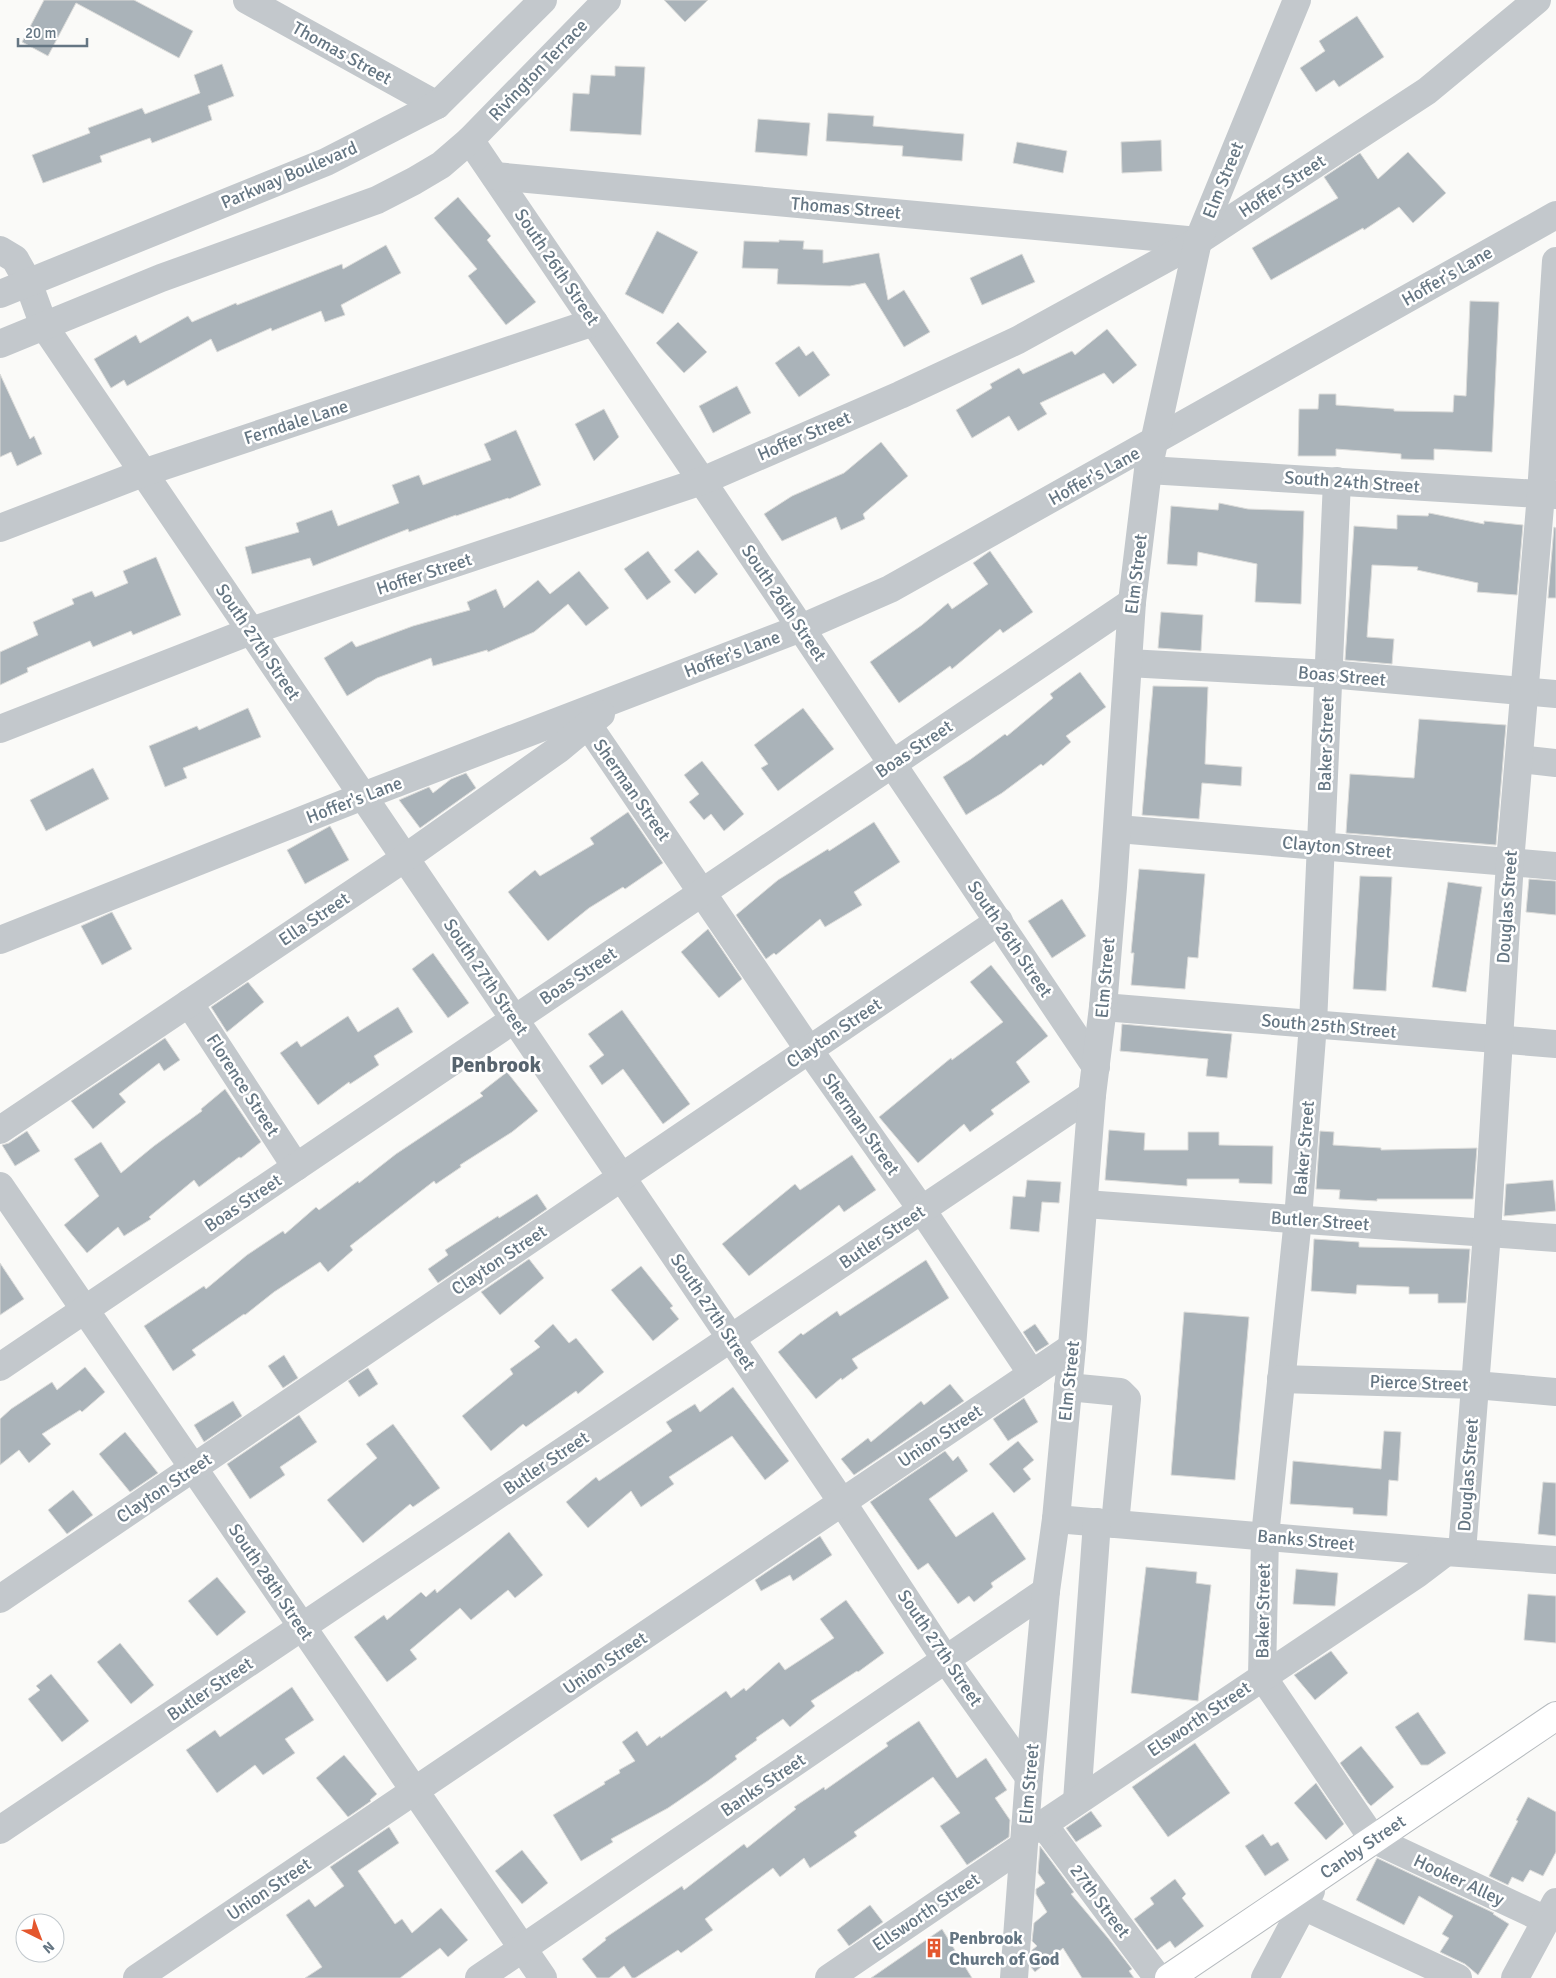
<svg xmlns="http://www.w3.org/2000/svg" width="1556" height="1978" font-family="Signika,sans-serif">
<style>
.building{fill:#aab3b9;stroke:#dcdcda}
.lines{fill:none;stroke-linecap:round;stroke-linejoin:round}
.major-casing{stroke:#b5babe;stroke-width:30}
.minor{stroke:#c3c8cc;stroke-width:28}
.major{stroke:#fff;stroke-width:28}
.labels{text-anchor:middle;stroke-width:5;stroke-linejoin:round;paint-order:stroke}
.street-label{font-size:18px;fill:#657683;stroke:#fff}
.poi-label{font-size:18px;font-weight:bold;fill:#657683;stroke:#fff;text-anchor:start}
.district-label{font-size:22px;font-weight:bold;fill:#57646e;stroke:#fff}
</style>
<rect width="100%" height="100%" fill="#fafaf8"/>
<g class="building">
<path d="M44 0H134L193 31 179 58 76 3 48 56 22 42Z"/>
<path d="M664 0H708L685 22Z"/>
<path d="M1357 16 1384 57 1339 87 1334 80 1316 92 1300 68 1325 51 1319 41Z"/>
<path d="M222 64 234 96 208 106 212 120 152 143 150 138 100 156 102 162 43 183 32 155 90 133 88 128 142 108 145 114 200 93 194 75Z"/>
<path d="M615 66 645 67 641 135 570 131 573 93 589 94 591 75 615 76Z"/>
<path d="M828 113 874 116 873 126 964 134 962 161 902 156 903 146 826 141Z"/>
<path d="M758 119 810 123 807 156 755 152Z"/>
<path d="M1161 140 1162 171 1122 173 1121 142Z"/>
<path d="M1017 142 1067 151 1063 173 1013 163Z"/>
<path d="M1408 152 1446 193 1413 223 1399 207 1364 230 1363 228 1271 280 1252 248 1338 198 1324 177 1360 153 1378 179Z"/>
<path d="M458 197 491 236 487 240 536 302 506 325 468 276 477 269 434 218Z"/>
<path d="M657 231 698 252 663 314 625 294Z"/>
<path d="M779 240 804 241 803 249 823 250V263L879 253 888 300 904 290 930 332 904 347 865 283 850 286 777 284 778 269 742 268 744 241 779 242Z"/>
<path d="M386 245 401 273 341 305 345 315 325 322 321 311 272 331 271 328 217 352 211 339 127 386 124 380 111 388 94 359 136 335 140 343 188 316 192 322 236 303 237 305 342 264 343 269Z"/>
<path d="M1022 254 1035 282 982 305 970 278Z"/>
<path d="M1470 301 1499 302 1492 452 1434 449V460L1401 459V454L1336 449V456H1298L1299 409H1318L1319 394H1336V405L1394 409V411L1453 412 1454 395 1466 396Z"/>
<path d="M678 322 707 352 684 373 656 343Z"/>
<path d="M1107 329 1137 365 1113 384 1104 373 1040 403 1047 414 1018 431 1009 416 972 438 956 410 992 388 990 384 1019 368 1023 374 1072 351 1075 355Z"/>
<path d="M799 346 806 356 813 351 830 375 799 397 775 363Z"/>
<path d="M0 374 30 439 34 436 42 454 17 466 11 452 0 457Z"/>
<path d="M737 386 751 413 713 433 699 406Z"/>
<path d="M604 409 619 437 594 461 575 424Z"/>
<path d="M516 430 541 485 509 499 508 498 456 516V515L409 532 408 529 313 566 310 558 252 574 245 547 299 532 296 523 332 510 338 526 399 503 392 485 419 475 423 485 491 460 484 444Z"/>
<path d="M881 442 908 476 863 514 865 519 841 530 836 517 782 541 764 514 792 496 844 473Z"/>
<path d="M1219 503 1248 509 1304 511 1301 604 1255 602 1257 564 1198 552 1197 566 1167 564 1171 506 1218 510Z"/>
<path d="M1429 513 1484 524V521L1523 525 1517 595 1477 592 1478 583 1417 570 1418 567 1372 565 1367 637 1394 639 1392 664 1345 660 1354 526 1397 529V515L1428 516Z"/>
<path d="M1554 527 1556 528V598H1548Z"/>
<path d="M698 550 718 574 695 594 674 570Z"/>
<path d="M648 551 671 582 647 600 624 569Z"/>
<path d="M990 551 1033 612 1003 633 1000 629 952 669 950 666 899 703 870 662 922 625 948 603 952 609 988 584 973 563Z"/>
<path d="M156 557 181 615 133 635 131 631 93 647 90 641 27 668 28 672 0 685V652L38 635 33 622 74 604 72 599 92 591 95 597 128 583 123 571Z"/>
<path d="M579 571 609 608 586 626 568 604 534 632 488 652 487 650 433 666 431 658 377 678 347 696 324 658 352 641 356 647 413 626 470 610 467 602 496 589 504 608 538 580 550 594Z"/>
<path d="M1161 612 1203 615 1201 651 1158 648Z"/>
<path d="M1080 672 1106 707 1066 736 1071 742 1043 766 1041 764 1002 793 966 815 943 777 971 759 1005 734 1007 736 1053 698 1050 694Z"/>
<path d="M1153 686 1208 687 1205 764 1242 767 1241 786 1202 783 1199 819 1142 815Z"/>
<path d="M248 708 261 737 183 768 187 778 165 787 149 746 197 726 199 730Z"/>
<path d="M803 708 834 749 778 791 761 768 768 764 754 745Z"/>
<path d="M1419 719 1506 725 1496 845 1346 833 1350 774 1414 778Z"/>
<path d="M702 761 744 814 724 831 711 814 704 820 689 802 699 794 684 775Z"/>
<path d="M93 768 109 799 46 831 30 800Z"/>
<path d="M466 773 476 788 420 828 399 800 429 787 433 793 451 779Z"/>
<path d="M628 812 663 863 625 889 623 887 589 908 548 941 508 892 535 870 540 876 594 844 590 838Z"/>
<path d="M874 822 900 862 854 892 862 905 825 927 820 919 776 955 774 953 766 959 736 915 778 880 828 849 829 851Z"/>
<path d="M330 826 349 860 305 884 287 850Z"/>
<path d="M1139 869 1205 874 1198 958 1188 957 1185 989 1131 985 1134 953H1131Z"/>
<path d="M1360 876 1392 877 1386 991 1353 989Z"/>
<path d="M1529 879 1556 881V915L1526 912Z"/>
<path d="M1448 882 1482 887 1466 992 1432 987Z"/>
<path d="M1062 899 1086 936 1052 958 1028 921Z"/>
<path d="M112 912 132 949 102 965 81 926Z"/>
<path d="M708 929 742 979 719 998 681 952Z"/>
<path d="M433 953 469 1003 448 1018 412 969Z"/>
<path d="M991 965 1048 1036 1016 1062 1030 1082 991 1110 994 1114 970 1132 964 1124 918 1163 879 1117 951 1058 952 1060 1003 1022 970 982Z"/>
<path d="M248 982 264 1002 227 1032 211 1007Z"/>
<path d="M398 1007 413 1032 374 1056 379 1065 350 1084 349 1082 318 1105 280 1053 297 1041 301 1047 348 1016 358 1032Z"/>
<path d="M622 1010 690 1104 663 1124 623 1069 602 1085 589 1066 604 1055 588 1034Z"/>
<path d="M1122 1024 1232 1034 1227 1078 1206 1076 1208 1059 1120 1051Z"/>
<path d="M165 1038 180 1060 164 1071 159 1063 119 1094 126 1102 93 1129 71 1101Z"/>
<path d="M507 1072 538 1111 512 1132 460 1165 461 1167 436 1184 434 1181 350 1246 353 1250 328 1272 320 1262 274 1292 245 1315 244 1314 192 1350 196 1355 173 1371 144 1326 204 1286 206 1289 247 1255 283 1231 285 1234 316 1207 319 1210 358 1181 359 1183 396 1154 483 1096 480 1093Z"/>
<path d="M225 1089 261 1142 241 1158 239 1157 199 1187 194 1180 149 1217 151 1219 124 1236 118 1227 87 1253 64 1225 99 1196 74 1159 101 1142 121 1173 154 1146 202 1111 201 1109Z"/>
<path d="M1109 1130 1145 1133 1144 1150H1188V1132H1219V1145L1273 1146 1272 1184 1239 1183V1179H1187V1186L1105 1180Z"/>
<path d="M27 1131 40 1151 15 1166 2 1145 9 1143Z"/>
<path d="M1320 1131 1334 1132 1333 1145 1381 1148V1150L1477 1148 1473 1199H1377V1201L1339 1199 1340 1190 1316 1189Z"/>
<path d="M852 1155 876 1190 844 1212 839 1205 749 1276 722 1244 795 1184 800 1190Z"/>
<path d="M1027 1180 1061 1182 1059 1203 1042 1202 1039 1232 1010 1229 1013 1196 1025 1197Z"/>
<path d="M1553 1180 1556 1211 1504 1216 1506 1184Z"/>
<path d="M537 1194 547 1209 438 1283 428 1269 448 1255 445 1250 498 1216 499 1218Z"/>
<path d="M1314 1239 1359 1242V1247L1470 1249 1466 1303H1438V1294H1409V1287L1357 1285 1356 1294 1311 1291Z"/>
<path d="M529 1259 544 1278 500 1315 481 1292Z"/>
<path d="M926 1260 949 1298 852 1359 858 1368 842 1380 841 1378 816 1399 778 1352 801 1333 803 1335 837 1311 840 1316Z"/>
<path d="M0 1263 24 1299 0 1315Z"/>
<path d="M641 1266 673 1306 670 1308 679 1319 653 1341 611 1290Z"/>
<path d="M1184 1312 1249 1317 1235 1480 1171 1475Z"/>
<path d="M553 1324 569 1343 576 1338 604 1372 578 1394 576 1391 526 1427 523 1424 491 1451 462 1416 513 1374 510 1369 540 1347 534 1341Z"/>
<path d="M1035 1324 1049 1344 1036 1352 1023 1332Z"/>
<path d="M284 1355 298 1378 283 1388 268 1366Z"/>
<path d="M85 1367 105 1392 82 1412 80 1410 42 1434 51 1444 29 1463 19 1450 0 1465V1419L11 1409 52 1382 57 1390Z"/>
<path d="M368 1368 378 1384 359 1397 348 1381Z"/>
<path d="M950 1384 964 1401 854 1475 841 1459 868 1438 871 1442 921 1401 924 1405Z"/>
<path d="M733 1387 789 1461 765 1480 732 1436 669 1477 674 1484 641 1507 631 1491 588 1528 566 1502 596 1477 599 1481 672 1431 666 1422 695 1404 700 1412Z"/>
<path d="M1024 1398 1038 1422 1008 1441 993 1419Z"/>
<path d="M233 1401 242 1416 204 1442 194 1425Z"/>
<path d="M299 1415 317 1442 280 1467 285 1475 250 1499 227 1464Z"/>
<path d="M393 1424 440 1488 413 1507 410 1504 363 1543 327 1500 377 1458 366 1444Z"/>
<path d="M1384 1431 1401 1432 1398 1481 1389 1480 1387 1516 1353 1514V1508L1290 1504 1293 1461 1381 1469Z"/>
<path d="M125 1432 158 1473 130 1492 99 1454Z"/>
<path d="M1018 1441 1034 1460 1023 1469 1031 1479 1014 1493 989 1464Z"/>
<path d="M945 1451 953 1461 958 1456 968 1471 929 1499 956 1537 993 1512 1026 1559 991 1583 993 1587 974 1602 969 1596 958 1604 928 1563 918 1570 870 1502Z"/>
<path d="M1543 1482 1556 1483V1536L1538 1534Z"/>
<path d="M73 1490 93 1515 67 1534 48 1510Z"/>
<path d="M509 1532 543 1575 515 1598 508 1590 471 1620 460 1608 410 1650 417 1659 387 1682 354 1637 384 1615 387 1620 421 1592 426 1597 435 1589 437 1593Z"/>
<path d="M820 1536 832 1555 793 1581 790 1575 761 1591 755 1580Z"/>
<path d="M1146 1567 1197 1572 1196 1583 1211 1585 1198 1701 1131 1693Z"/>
<path d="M1296 1569 1338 1573 1335 1606 1293 1604Z"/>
<path d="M217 1577 246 1612 217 1636 188 1601Z"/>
<path d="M1528 1594 1556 1596V1643L1524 1640Z"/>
<path d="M846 1600 884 1653 858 1672 857 1671 811 1701 815 1706 790 1727 783 1719 756 1738 757 1740 735 1756 737 1759 709 1780 668 1808 611 1839 613 1842 581 1861 553 1815 605 1784 604 1782 620 1773 619 1770 635 1761 622 1742 637 1731 647 1746 660 1736 661 1738 726 1691 731 1698 744 1688 746 1691 779 1662 785 1670 834 1638 820 1619Z"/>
<path d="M120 1643 154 1685 131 1704 97 1662Z"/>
<path d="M1331 1651 1348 1673 1315 1700 1294 1675Z"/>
<path d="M51 1674 89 1721 62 1742 28 1699 40 1690 36 1686Z"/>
<path d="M292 1687 314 1720 285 1739 295 1753 263 1775 255 1765 217 1793 186 1750 215 1730 220 1737Z"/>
<path d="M1418 1712 1446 1753 1428 1765H1421L1395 1727Z"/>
<path d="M919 1721 957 1778 986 1758 1007 1790 995 1798 1010 1820 1009 1837 967 1865 940 1826 960 1813 933 1777 854 1832 857 1836 810 1868 804 1858 780 1877 773 1868 705 1919 713 1930 681 1953 678 1950 635 1978H632L624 1966 609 1978H597L582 1959 606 1940 605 1938 682 1886 684 1890 744 1844 747 1848 796 1809 794 1807 824 1787 825 1790 888 1746 886 1743Z"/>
<path d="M1195 1743 1230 1793 1168 1837 1132 1787Z"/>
<path d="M1361 1746 1394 1787 1371 1806 1368 1803 1340 1763Z"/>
<path d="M344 1755 377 1794 370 1800 371 1801 348 1817 316 1778Z"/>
<path d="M1316 1783 1344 1824 1326 1840 1294 1803Z"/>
<path d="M1528 1797 1556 1812V1852L1543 1876 1530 1870 1523 1882 1512 1877 1508 1885 1489 1876 1518 1821 1516 1820Z"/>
<path d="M1091 1811 1102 1826 1076 1842 1066 1828Z"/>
<path d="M389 1827 399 1843 358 1871 395 1924 402 1919 412 1933 441 1908 468 1940 448 1957 440 1948 400 1978H305L322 1967 286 1915 309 1899 315 1907 344 1886 330 1867Z"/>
<path d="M1263 1834 1271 1846 1278 1842 1289 1860 1265 1876 1245 1846Z"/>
<path d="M1040 1846 1074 1892 1071 1894 1108 1938 1132 1969 1129 1971 1134 1978H1082L1063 1948 1035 1972 1031 1967 1032 1950 1037 1946 1032 1941 1034 1923 1047 1912 1036 1894V1889L1045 1883 1038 1873Z"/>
<path d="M522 1850 548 1883 522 1904 495 1871Z"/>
<path d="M1377 1858 1494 1913 1493 1914 1509 1924 1478 1975 1465 1964 1440 1952 1449 1938 1442 1934 1453 1916 1419 1896 1404 1925 1356 1900Z"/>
<path d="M1175 1879 1186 1894 1182 1898 1204 1926 1175 1948 1170 1941 1157 1950 1134 1919 1154 1904 1150 1898Z"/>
<path d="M870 1905 883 1922 849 1946 837 1930Z"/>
<path d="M942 1929 972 1978H871Z"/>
</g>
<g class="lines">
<defs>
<g id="major">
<path id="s1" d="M1169 1978 1556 1716"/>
</g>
</defs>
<use href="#major" class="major-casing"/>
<g class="minor">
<path d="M247 0 437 105"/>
<path d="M470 140 702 481 1096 1067"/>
<path d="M495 176 1198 241"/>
<path d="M0 250 15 259 28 282 44 326 842 1502 946 1660 1029 1777"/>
<path d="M0 294 326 162 437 105 543 0"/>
<path d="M0 344 161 278 377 200 414 181 441 165 470 140 607 0"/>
<path d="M1148 470 1556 495"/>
<path d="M1337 481 1313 1024 1298 1219 1265 1536 1262 1676 1373 1839 1546 1920"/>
<path d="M0 528 143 473 594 322"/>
<path d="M1128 663 1329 674 1556 694"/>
<path d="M588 725 809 1050 922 1210 1032 1374"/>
<path d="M0 729 251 631 702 481 900 395 1018 340 1198 241 1427 91 1537 0"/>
<path d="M1519 759 1556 763"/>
<path d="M1118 829 1556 866"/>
<path d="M0 940 363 796 801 628 890 589 1556 215"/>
<path d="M189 1003 296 1167"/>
<path d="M1103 1007 1556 1044"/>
<path d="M0 1130 405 858 559 749 601 714"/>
<path d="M0 1186 543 1978"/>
<path d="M1085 1204 1556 1238"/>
<path d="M0 1367 1132 602"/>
<path d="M1281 1379 1475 1385 1556 1392"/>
<path d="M1068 1387 1120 1392 1127 1399 1115 1524"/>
<path d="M1056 1519 1446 1552 1556 1560"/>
<path d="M1462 1552 1487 1233 1510 862 1541 494 1556 261"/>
<path d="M0 1599 999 921"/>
<path d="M1077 1801 1097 1522"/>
<path d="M1043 1824 1158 1978"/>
<path d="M0 1830 1092 1095"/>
<path d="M1025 1830 1036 1829 1417 1574 1446 1552"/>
<path d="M1303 1906 1458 1978"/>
<path d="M137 1978 1072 1347"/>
<path d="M479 1978 1046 1591"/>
<path d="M829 1978 1023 1846"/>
<path d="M1014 1978 1029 1777 1046 1591 1056 1519 1072 1347 1092 1095 1103 1007 1113 887 1132 602 1148 470 1198 241 1297 0"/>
<path d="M1265 1978 1311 1891"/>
<path d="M1515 1978 1556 1902"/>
</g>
<use href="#major" class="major"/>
</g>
<defs>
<symbol id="building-bare" viewBox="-9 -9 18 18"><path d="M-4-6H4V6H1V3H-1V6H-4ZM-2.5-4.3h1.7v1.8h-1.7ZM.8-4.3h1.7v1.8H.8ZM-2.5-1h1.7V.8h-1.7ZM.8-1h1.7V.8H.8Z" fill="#e4572e" stroke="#fff" stroke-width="2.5" paint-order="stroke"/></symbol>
</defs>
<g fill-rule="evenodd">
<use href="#building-bare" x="920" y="1934" width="28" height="28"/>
</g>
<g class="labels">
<g class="street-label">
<text transform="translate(342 53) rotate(29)" y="6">Thomas Street</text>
<text transform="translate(538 70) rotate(-46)" y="6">Rivington Terrace</text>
<text transform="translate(289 175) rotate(-23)" y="6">Parkway Boulevard</text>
<text transform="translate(1223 180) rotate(-68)" y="6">Elm Street</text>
<text transform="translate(1282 186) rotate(-33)" y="6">Hoffer Street</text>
<text transform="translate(846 208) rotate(5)" y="6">Thomas Street</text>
<text transform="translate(557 267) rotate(56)" y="6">South 26th Street</text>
<text transform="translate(1447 276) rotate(-30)" y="6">Hoffer's Lane</text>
<text transform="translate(296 422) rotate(-18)" y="6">Ferndale Lane</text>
<text transform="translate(804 436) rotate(-23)" y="6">Hoffer Street</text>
<text transform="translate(1094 476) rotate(-29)" y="6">Hoffer's Lane</text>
<text transform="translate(1352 482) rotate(4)" y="6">South 24th Street</text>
<text transform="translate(424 574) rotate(-18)" y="6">Hoffer Street</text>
<text transform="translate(1136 574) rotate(-83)" y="6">Elm Street</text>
<text transform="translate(784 603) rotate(56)" y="6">South 26th Street</text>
<text transform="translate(258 642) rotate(56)" y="6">South 27th Street</text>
<text transform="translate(732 654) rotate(-21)" y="6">Hoffer's Lane</text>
<text transform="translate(1342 676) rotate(5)" y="6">Boas Street</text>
<text transform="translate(1326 744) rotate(-88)" y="6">Baker Street</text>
<text transform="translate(914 749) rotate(-34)" y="6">Boas Street</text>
<text transform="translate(632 790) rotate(55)" y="6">Sherman Street</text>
<text transform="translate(354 800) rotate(-21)" y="6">Hoffer's Lane</text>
<text transform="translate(1337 847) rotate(5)" y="6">Clayton Street</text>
<text transform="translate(1507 907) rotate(-86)" y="6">Douglas Street</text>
<text transform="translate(314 919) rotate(-34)" y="6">Ella Street</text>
<text transform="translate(1010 939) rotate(56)" y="6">South 26th Street</text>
<text transform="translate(578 976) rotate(-34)" y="6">Boas Street</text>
<text transform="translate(486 977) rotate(56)" y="6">South 27th Street</text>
<text transform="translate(1105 978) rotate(-85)" y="6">Elm Street</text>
<text transform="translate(1329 1026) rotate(5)" y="6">South 25th Street</text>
<text transform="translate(834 1033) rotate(-34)" y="6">Clayton Street</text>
<text transform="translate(243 1085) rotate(57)" y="6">Florence Street</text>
<text transform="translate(861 1124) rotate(55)" y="6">Sherman Street</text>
<text transform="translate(1304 1148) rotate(-85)" y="6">Baker Street</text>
<text transform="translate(243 1203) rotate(-34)" y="6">Boas Street</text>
<text transform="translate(1320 1221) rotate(4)" y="6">Butler Street</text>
<text transform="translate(882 1237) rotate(-34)" y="6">Butler Street</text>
<text transform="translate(499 1260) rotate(-34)" y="6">Clayton Street</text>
<text transform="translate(713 1312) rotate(56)" y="6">South 27th Street</text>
<text transform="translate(1069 1381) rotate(-84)" y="6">Elm Street</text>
<text transform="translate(1419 1383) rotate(2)" y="6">Pierce Street</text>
<text transform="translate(940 1436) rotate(-34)" y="6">Union Street</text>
<text transform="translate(546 1463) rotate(-34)" y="6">Butler Street</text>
<text transform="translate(1468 1475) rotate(-86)" y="6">Douglas Street</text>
<text transform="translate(164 1488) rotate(-34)" y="6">Clayton Street</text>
<text transform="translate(1306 1540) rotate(5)" y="6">Banks Street</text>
<text transform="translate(271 1582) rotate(56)" y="6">South 28th Street</text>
<text transform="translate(1263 1611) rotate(-89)" y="6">Baker Street</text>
<text transform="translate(940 1648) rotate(56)" y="6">South 27th Street</text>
<text transform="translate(605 1663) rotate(-34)" y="6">Union Street</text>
<text transform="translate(210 1689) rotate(-34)" y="6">Butler Street</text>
<text transform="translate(1199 1719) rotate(-34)" y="6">Elsworth Street</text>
<text transform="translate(1029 1784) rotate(-85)" y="6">Elm Street</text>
<text transform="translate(763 1785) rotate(-34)" y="6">Banks Street</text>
<text dy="6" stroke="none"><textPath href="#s1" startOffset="234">Canby Street</textPath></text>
<text transform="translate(1459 1880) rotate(25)" y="6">Hooker Alley</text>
<text transform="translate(269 1889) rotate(-34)" y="6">Union Street</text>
<text transform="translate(1100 1901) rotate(53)" y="6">27th Street</text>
<text transform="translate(926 1912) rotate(-34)" y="6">Ellsworth Street</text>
</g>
<g class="poi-label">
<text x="949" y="1944">Penbrook<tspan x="949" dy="21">Church of God</tspan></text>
</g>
<g class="district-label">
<text x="496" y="1072">Penbrook</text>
</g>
</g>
<g transform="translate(40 1938) rotate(138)"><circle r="24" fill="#ffffff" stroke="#c1c8cd"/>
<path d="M0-4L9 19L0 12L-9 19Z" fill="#e4572e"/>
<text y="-8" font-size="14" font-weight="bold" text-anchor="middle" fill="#657683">N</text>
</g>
<path d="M18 38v8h69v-8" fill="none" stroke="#657683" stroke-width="2.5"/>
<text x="25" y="38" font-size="15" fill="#657683" stroke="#ffffff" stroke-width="4" paint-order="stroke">20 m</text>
</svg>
